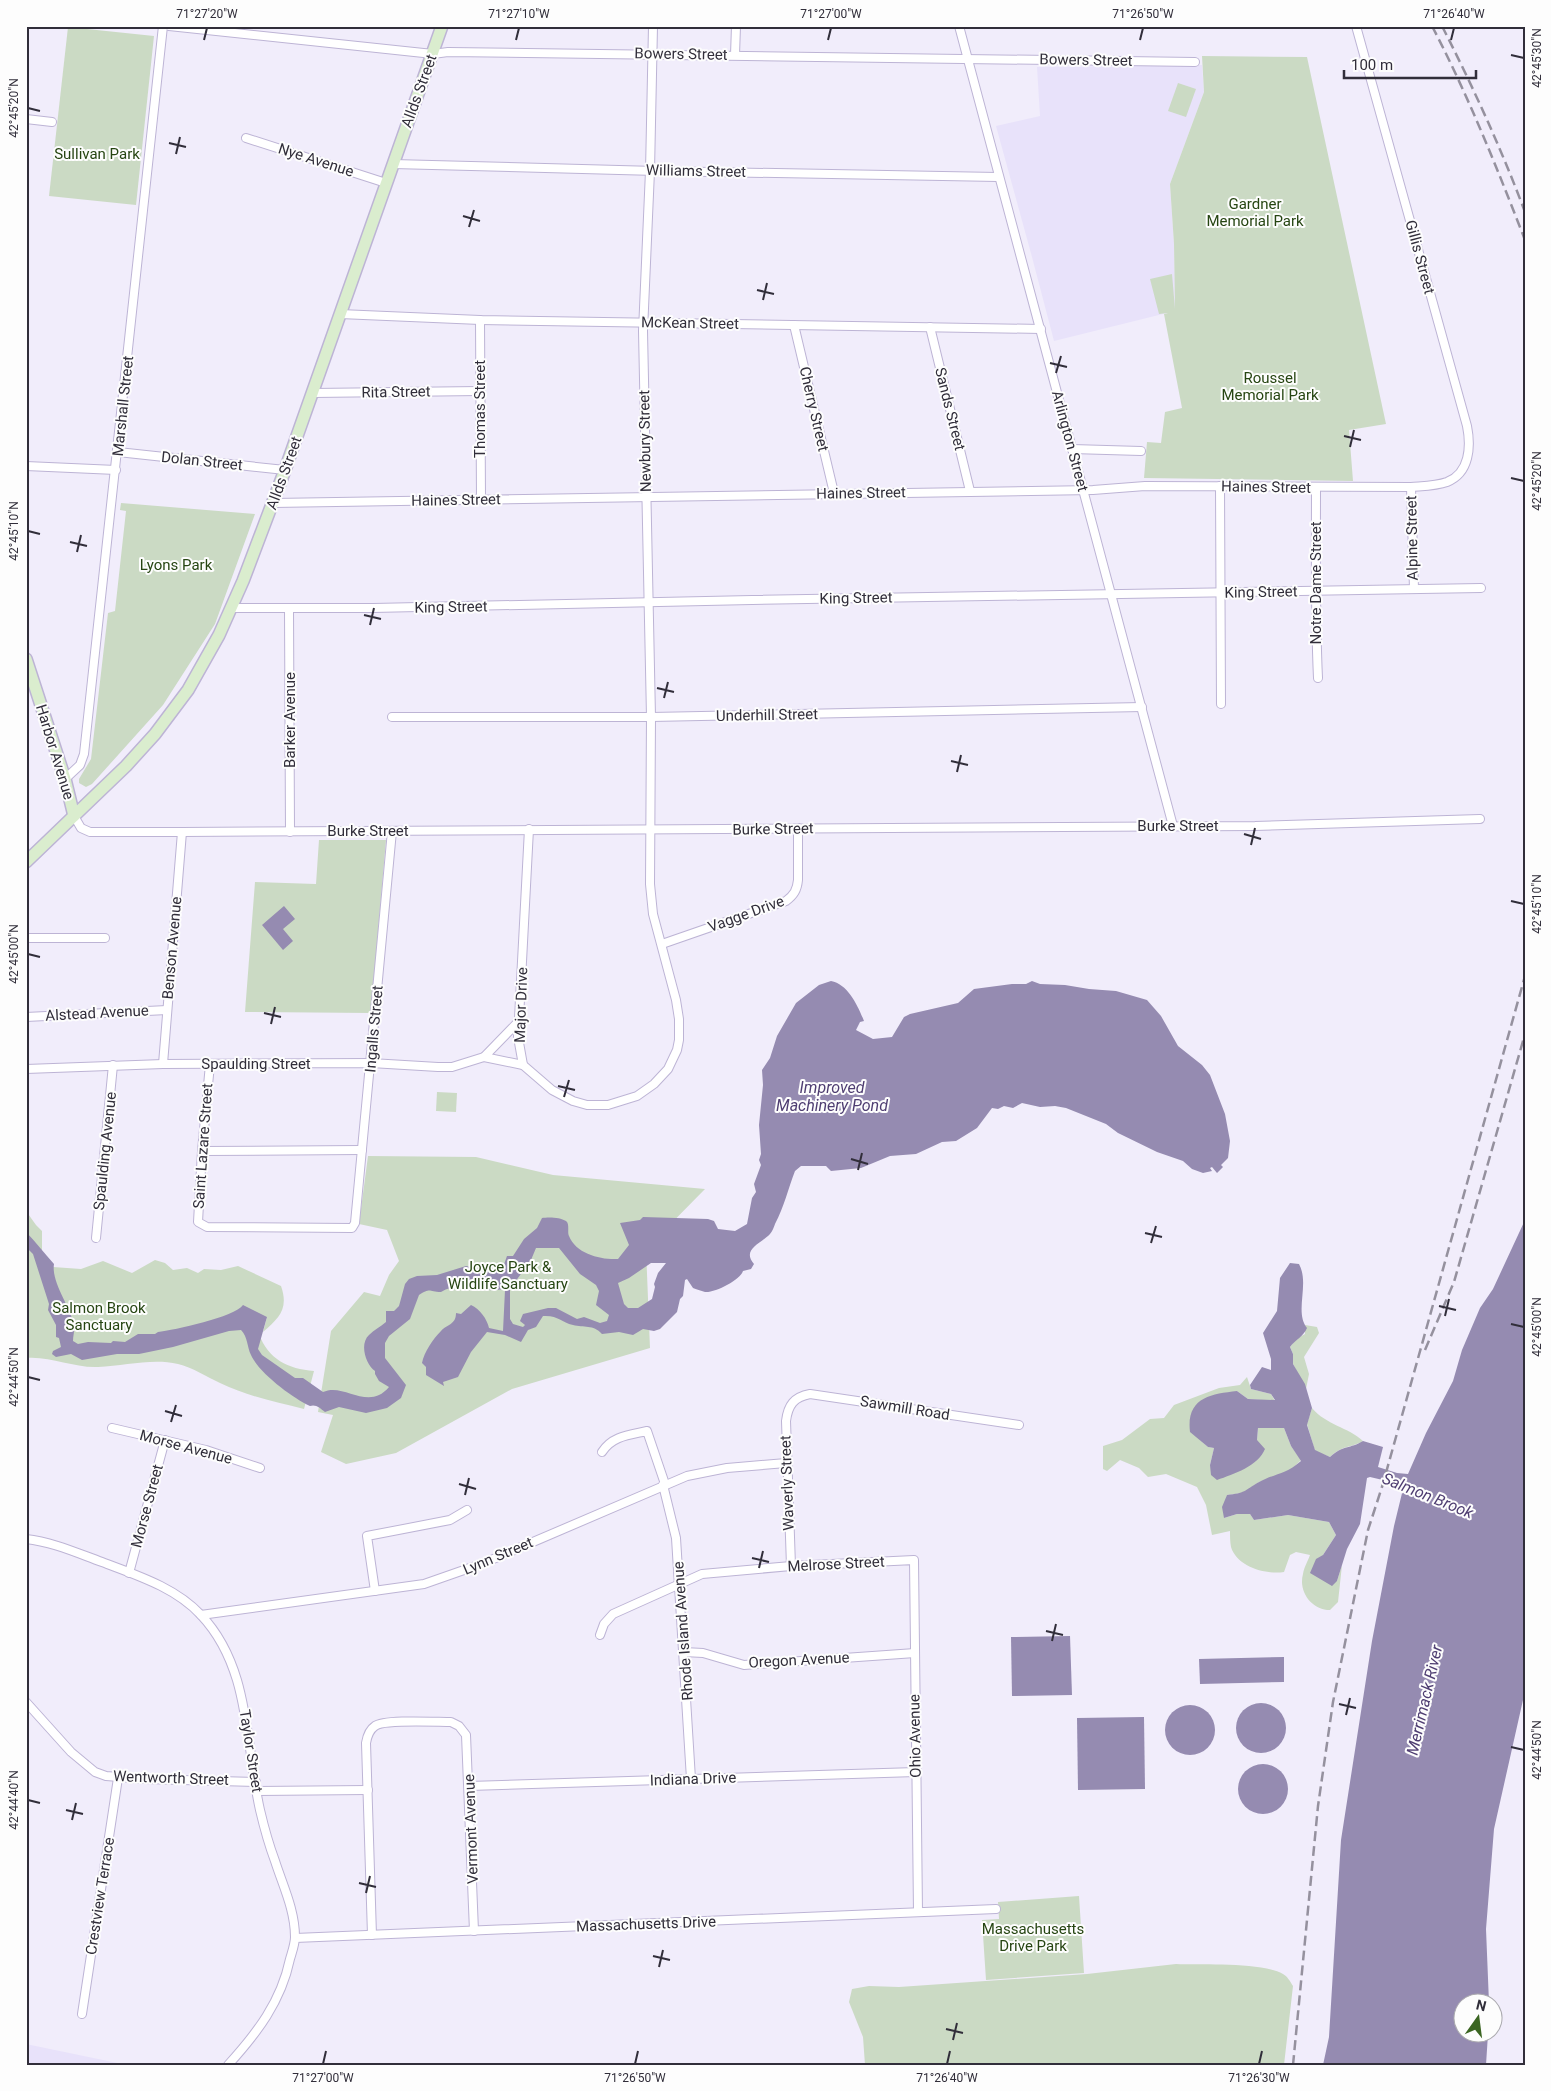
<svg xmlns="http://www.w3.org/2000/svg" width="1551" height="2091" font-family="Roboto,sans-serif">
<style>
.built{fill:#e8e2fa}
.green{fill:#cbdac4}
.water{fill:#958bb1;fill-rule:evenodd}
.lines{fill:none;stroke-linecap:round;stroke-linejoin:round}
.street-casing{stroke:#bdb4d5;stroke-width:10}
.secondary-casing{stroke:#bdb4d5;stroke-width:14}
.street{stroke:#fff;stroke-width:8}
.secondary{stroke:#daedce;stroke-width:11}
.rail{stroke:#95919e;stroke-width:2.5;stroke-dasharray:10 5;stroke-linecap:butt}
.ticks{fill:none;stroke:#312e3a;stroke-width:2}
.labels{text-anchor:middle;stroke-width:4;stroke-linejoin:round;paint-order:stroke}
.street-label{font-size:15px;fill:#312e3a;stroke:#fdfdfd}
.park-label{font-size:15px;fill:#264512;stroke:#fdfdfd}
.water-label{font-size:16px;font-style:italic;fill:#4e3d71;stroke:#fdfdfd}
.neatline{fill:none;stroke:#312e3a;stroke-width:2}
.ticks-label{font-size:12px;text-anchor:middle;fill:#312e3a}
</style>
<rect width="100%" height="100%" fill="#f1edfb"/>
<g class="built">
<path d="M1202 65 1204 92 1170 184 1174 244 1175 311 1054 341 1032 257H1036H1032L996 126 1040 116 1037 67Z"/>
<path d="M26 2044 127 2065H26Z"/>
</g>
<g class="green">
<path d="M68 27 154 36 136 205 49 196Z"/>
<path d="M1202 56 1307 57 1386 424 1349 430 1353 481 1144 478 1147 442 1161 443 1165 412 1182 408 1164 314 1168 313 1159 314 1150 279 1172 274 1175 309 1174 244 1170 184 1204 92Z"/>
<path d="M1178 83 1196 89 1186 117 1168 111Z"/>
<path d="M121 503 255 514 215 624 163 705 92 784 86 787 79 783V779L91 759 108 613 115 611 126 511 120 510Z"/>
<path d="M319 840H386L371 1013 245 1012 255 882 316 884Z"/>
<path d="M437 1092 457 1093 456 1112 436 1111Z"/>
<path d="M368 1156 476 1157 553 1175 705 1189 646 1249 650 1348 512 1389 396 1453 346 1464 321 1452 333 1415 318 1412 331 1331 364 1292 380 1296 389 1275 399 1261 387 1230 359 1224Z"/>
<path d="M26 1211 36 1225 42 1231V1252L53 1267 81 1269 103 1261 132 1273 155 1260 165 1263 173 1270 187 1268 198 1273 204 1269 221 1270 238 1266 281 1286C289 1309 279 1318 263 1332L267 1317 259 1334C268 1359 288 1369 314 1371L304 1409C275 1402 247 1396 220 1383 207 1377 192 1367 178 1364 152 1358 125 1366 98 1367 73 1368 51 1356 26 1358Z"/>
<path d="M1305 1325 1317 1327 1319 1333 1304 1357 1309 1374 1306 1389 1293 1364V1354L1290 1347 1296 1339 1305 1334Z"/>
<path d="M1247 1377 1251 1389 1271 1394 1275 1401 1248 1399 1237 1391 1200 1440 1208 1447 1214 1448 1210 1465 1257 1440 1258 1428H1284L1291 1446 1301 1460 1290 1471 1259 1482 1243 1493 1227 1495 1224 1518 1237 1514H1250L1254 1520 1288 1515 1329 1522 1336 1535 1323 1555 1337 1581 1342 1565 1338 1602 1330 1610C1312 1610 1298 1592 1303 1574 1304 1567 1308 1561 1310 1555L1296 1552 1290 1555 1284 1572C1267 1575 1237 1567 1231 1547 1230 1542 1230 1536 1230 1531L1212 1535 1206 1505 1197 1487 1166 1474 1148 1477 1139 1468 1120 1460 1107 1471 1103 1469V1446L1122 1440 1150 1419 1164 1418 1174 1405 1219 1388 1240 1385Z"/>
<path d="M1312 1408C1326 1425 1348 1427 1363 1441 1351 1448 1342 1445 1330 1457L1315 1451 1307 1424Z"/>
<path d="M1079 1896 1084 1973 986 1980 982 1920 999 1919 998 1902Z"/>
<path d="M1176 1964C1202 1965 1261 1962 1283 1974 1287 1976 1290 1981 1293 1986L1284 2065H865L863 2037 849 2002 852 1989 869 1986 899 1987 1087 1974Z"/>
</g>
<g class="water">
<path d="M284 906 295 919 283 929 293 941 283 950 262 925Z"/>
<path d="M831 981C848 984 858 1006 864 1021L860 1022 856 1030 873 1039 892 1037 904 1017 910 1014 958 1003 974 989 1012 984H1026L1032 981 1040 984 1065 985 1089 989 1116 991 1147 1000 1161 1016 1178 1046 1202 1065 1210 1075 1225 1114 1230 1141 1228 1158 1221 1165 1223 1167 1217 1173 1212 1167 1210 1168 1212 1171 1203 1173 1192 1169 1183 1161 1157 1152 1118 1133 1106 1124 1066 1108 1055 1106 1040 1107 1022 1103 1013 1108 1004 1106 998 1109 992 1108 977 1128 956 1141 942 1142 916 1154 890 1156 861 1168 831 1171 826 1166H801L795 1171C788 1189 784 1207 775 1224 774 1227 772 1232 770 1234 762 1243 741 1249 754 1264L751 1269 743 1271C740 1280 715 1293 705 1292 701 1291 696 1289 693 1288L687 1279 685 1280 683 1296 680 1299 677 1312 660 1329 654 1331 643 1329 633 1335 619 1332 602 1334C593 1324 584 1328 573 1325 561 1322 558 1315 543 1316L536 1327 528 1330 521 1342 505 1335 487 1332 471 1352 458 1377 443 1382 444 1386 426 1375V1367L422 1363C424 1352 433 1339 441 1331 447 1324 456 1325 456 1313L461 1314 471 1305C480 1309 487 1319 489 1328L503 1331 505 1290 504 1289C483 1294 460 1280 441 1292 429 1292 431 1287 419 1295L410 1319 389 1336 385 1343V1358L406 1385 401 1398 387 1408 366 1413 339 1407 325 1412C320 1408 316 1404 310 1406 293 1398 259 1373 251 1355 247 1347 248 1337 241 1330L229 1331 173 1347 139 1354H117L82 1360 71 1354 56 1357 52 1354 53 1351 61 1347 59 1338 56 1337V1325L48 1310 49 1304 33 1254 26 1247V1232C36 1242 44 1253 54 1264 51 1282 70 1306 74 1325 75 1330 73 1336 73 1341L78 1344 88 1342 111 1343 113 1341 125 1342 138 1334H155L158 1332C174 1330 235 1317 243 1305L267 1317 258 1349 262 1355 295 1378H303L323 1392C344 1382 368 1412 389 1387L379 1381 375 1374V1371C366 1365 359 1344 369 1335 374 1330 380 1327 386 1322V1311H394L399 1306 405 1284 409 1279 417 1276 437 1275 466 1266 489 1271 502 1270 507 1256H513L524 1239 537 1228 542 1218C548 1217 560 1217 566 1221 570 1224 567 1232 569 1236 576 1254 601 1260 618 1259L629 1245 620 1223 640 1220 643 1217 708 1219 714 1221 718 1229 735 1231 747 1224 752 1198 756 1192 754 1184 761 1165 759 1160 761 1154 759 1125 763 1085 762 1070 770 1058 777 1036 796 1003 819 985ZM536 1248H559L580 1274 596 1285 599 1291 596 1305 609 1315 607 1321 600 1323 584 1317 577 1319 556 1308H548L523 1314 520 1321 525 1325 523 1327 513 1324 510 1319V1289L531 1260ZM651 1263H666L658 1273 654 1284 655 1287 652 1299 638 1308H628L624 1304 618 1283 629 1278Z"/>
<path d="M1525 1220V1691L1494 1829 1486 1929 1489 2003 1464 2004V2034H1488L1486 2065H1323L1329 2037 1341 1840 1372 1641 1394 1526 1404 1485 1370 1477 1367 1478 1360 1524 1347 1549 1337 1581 1332 1586 1310 1573 1316 1559 1323 1555 1336 1535 1329 1522 1288 1515 1254 1520 1250 1514H1237L1224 1518 1222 1507 1227 1495C1245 1493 1244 1491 1259 1482 1276 1473 1285 1475 1301 1461L1291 1446 1284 1428H1258L1257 1440 1265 1449C1258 1466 1234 1474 1217 1480L1211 1475 1210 1465 1214 1448 1208 1447 1190 1432C1186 1398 1210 1394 1237 1391L1248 1399 1275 1400 1271 1394 1251 1389 1250 1385 1262 1367 1271 1370V1359L1263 1333 1277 1311 1280 1278 1290 1263 1299 1264C1310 1284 1294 1312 1307 1328 1304 1336 1295 1340 1290 1347L1293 1354V1364L1305 1384 1312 1408 1307 1425 1315 1450 1330 1457C1343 1445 1350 1449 1363 1441L1383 1447 1378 1467 1397 1473 1408 1474 1426 1433 1453 1381 1462 1350 1480 1308 1493 1289Z"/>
<path d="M1070 1636 1072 1695 1012 1696 1011 1637Z"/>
<path d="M1284 1657V1682L1200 1684 1199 1659Z"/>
<circle cx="1261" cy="1728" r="25"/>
<circle cx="1190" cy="1730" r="25"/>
<path d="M1144 1717 1145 1789 1078 1790 1077 1718Z"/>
<circle cx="1263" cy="1789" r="25"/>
</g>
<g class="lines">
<defs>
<g id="street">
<path d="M169 26 433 54 448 52 1195 62"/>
<path d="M959 26 1173 826"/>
<path d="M735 55 736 26"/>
<path d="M26 119 52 122"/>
<path d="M246 138 386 183"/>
<path d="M393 164 656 171 998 177"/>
<path d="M340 314 480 320 1041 329"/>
<path d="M480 320 481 499"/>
<path d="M794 325 834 493"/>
<path d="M930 327 970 491"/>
<path d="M313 393 480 391"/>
<path d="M1072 449 1141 451"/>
<path d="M118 452 285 470"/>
<path d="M26 466 116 470"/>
<path d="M1220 486 1221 704"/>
<path d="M1316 487C1316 551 1315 614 1318 678"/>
<path d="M1411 487 1414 589"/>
<path d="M273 503 1093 490 1145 486 1411 487C1423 486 1436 486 1447 482 1470 473 1471 446 1467 426L1356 26"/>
<path d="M232 608H373L752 600 1481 588"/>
<path d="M289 609 290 832"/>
<path d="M392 717H651L1142 707"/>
<path d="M65 779 80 765 84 754 163 26"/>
<path d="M74 816 81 828 90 832H182L1255 826 1480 819"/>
<path d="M529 829 518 1037 523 1065 552 1090 573 1101 587 1105H608L637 1096 654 1084 668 1069 677 1050 679 1040V1019L676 1000 653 914 650 884 651 717 643 331 650 171 653 26"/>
<path d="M26 938H105"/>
<path d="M662 944 786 901C794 895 797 890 798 880V828"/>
<path d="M26 1017 167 1010"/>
<path d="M519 1021 484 1057 523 1065"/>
<path d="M163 1064 182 832"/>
<path d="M210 1064 202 1151 198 1222 207 1227 352 1228 355 1223 392 831"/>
<path d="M26 1069 163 1064 371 1063 438 1067H452L484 1057"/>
<path d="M202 1151 362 1150"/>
<path d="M96 1238 113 1065"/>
<path d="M112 1428 206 1450 260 1468"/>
<path d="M602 1452C612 1436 629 1435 647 1431L665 1484"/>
<path d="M663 1485 676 1538 691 1779"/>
<path d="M26 1539C53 1542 77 1553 102 1562 136 1575 175 1587 201 1615 251 1668 245 1744 260 1810 264 1827 269 1845 275 1861 283 1886 295 1910 295 1937 295 1944 292 1952 290 1959 281 2002 257 2033 228 2065"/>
<path d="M791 1566 786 1421C788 1405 794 1397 810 1394L1019 1425"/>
<path d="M129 1573 165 1440"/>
<path d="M375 1591 367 1536 450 1520 467 1510"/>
<path d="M201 1615 424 1584 484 1563 687 1476 727 1468 786 1463"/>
<path d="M600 1635 604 1624 613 1614 702 1574 791 1566 914 1560 918 1912"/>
<path d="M684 1652 703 1653 744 1665 915 1653"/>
<path d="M26 1702 71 1752 95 1772 106 1776 145 1779 256 1782"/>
<path d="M469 1786 916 1772"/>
<path d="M257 1791 368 1790"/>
<path d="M372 1935 366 1743C367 1737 369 1730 375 1726 384 1719 436 1722 451 1722L459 1726 466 1735 474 1931"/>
<path d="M295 1938 996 1909"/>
<path d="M82 2014 118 1778"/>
</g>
<g id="secondary">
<path d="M26 659 65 779 74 816"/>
<path d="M26 862 126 766 155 734 188 690 219 635 243 581 285 470 442 26"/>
</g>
</defs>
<use href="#street" class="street-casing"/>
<use href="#secondary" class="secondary-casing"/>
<use href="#street" class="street"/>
<use href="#secondary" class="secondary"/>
<g class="rail">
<path d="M1432 26C1468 95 1497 168 1525 240"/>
<path d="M1442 26C1473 87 1501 148 1525 212"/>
<path d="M1425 1350 1454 1282 1525 1034"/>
<path d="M1293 2065 1318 1806 1333 1702 1368 1530 1382 1487 1525 976"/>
</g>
</g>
<path class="ticks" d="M204 40 207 28M516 40 519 28M828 40 831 28M1140 40 1143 28M1451 40 1454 28M1511 55 1524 58M28 108 40 111M169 143 186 147M176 154 180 137M463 216 480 221M469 227 474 210M757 290 774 294M763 300 767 283M1050 363 1067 367M1056 373 1061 356M1344 436 1361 440M1350 447 1354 430M1511 478 1524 481M28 531 40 534M70 542 87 546M77 552 81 535M364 615 381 619M370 625 374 608M657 688 674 692M664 698 668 682M951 761 968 765M957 772 961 755M1244 834 1261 839M1251 845 1255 828M1511 901 1524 904M28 954 40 957M264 1013 281 1017M271 1024 275 1007M558 1086 575 1090M564 1097 569 1080M851 1159 868 1164M858 1170 862 1153M1145 1233 1162 1237M1151 1243 1156 1226M1439 1306 1456 1310M1445 1316 1449 1299M1511 1324 1524 1327M28 1377 40 1380M165 1411 182 1416M171 1422 176 1405M459 1484 476 1489M465 1495 469 1478M752 1558 769 1562M759 1568 763 1551M1046 1631 1063 1635M1052 1641 1056 1624M1339 1704 1356 1708M1346 1715 1350 1698M1511 1747 1524 1750M28 1800 40 1803M66 1810 83 1814M72 1820 76 1803M359 1883 376 1887M366 1893 370 1876M653 1956 670 1960M659 1967 663 1950M946 2029 963 2033M953 2040 957 2023M323 2064 326 2051M635 2064 638 2051M947 2064 950 2051M1259 2064 1262 2051"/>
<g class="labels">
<g class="street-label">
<text transform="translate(681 54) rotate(1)" y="5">Bowers Street</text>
<text transform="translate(1086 60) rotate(1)" y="5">Bowers Street</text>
<text transform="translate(419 91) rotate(-70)" y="5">Allds Street</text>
<text transform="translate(316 160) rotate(18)" y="5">Nye Avenue</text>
<text transform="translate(696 171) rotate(1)" y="5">Williams Street</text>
<text transform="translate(1420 257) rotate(75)" y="5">Gillis Street</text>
<text transform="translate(690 323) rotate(1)" y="5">McKean Street</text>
<text transform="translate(396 392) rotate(-1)" y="5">Rita Street</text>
<text transform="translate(123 406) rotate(-84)" y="5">Marshall Street</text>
<text transform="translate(480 409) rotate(-90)" y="5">Thomas Street</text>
<text transform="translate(814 409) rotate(77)" y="5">Cherry Street</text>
<text transform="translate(950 409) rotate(76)" y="5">Sands Street</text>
<text transform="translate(645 441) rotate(-91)" y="5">Newbury Street</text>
<text transform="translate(1070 441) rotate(75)" y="5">Arlington Street</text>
<text transform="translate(202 461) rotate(6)" y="5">Dolan Street</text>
<text transform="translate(284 473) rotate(-70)" y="5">Allds Street</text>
<text transform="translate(1266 487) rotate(1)" y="5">Haines Street</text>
<text transform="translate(861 493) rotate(-1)" y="5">Haines Street</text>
<text transform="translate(456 500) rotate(-1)" y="5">Haines Street</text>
<text transform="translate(1412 538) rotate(-91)" y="5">Alpine Street</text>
<text transform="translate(1316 583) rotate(-90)" y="5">Notre Dame Street</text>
<text transform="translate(1261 592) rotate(-1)" y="5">King Street</text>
<text transform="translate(856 598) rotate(-1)" y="5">King Street</text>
<text transform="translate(451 607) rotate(-1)" y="5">King Street</text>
<text transform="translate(767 715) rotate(-1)" y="5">Underhill Street</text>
<text transform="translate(290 720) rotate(-90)" y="5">Barker Avenue</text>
<text transform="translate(55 752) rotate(73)" y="5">Harbor Avenue</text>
<text x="1178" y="831">Burke Street</text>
<text transform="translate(773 829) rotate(-1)" y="5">Burke Street</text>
<text x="368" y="836">Burke Street</text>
<text transform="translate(746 914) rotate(-20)" y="5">Vagge Drive</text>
<text transform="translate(172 948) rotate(-85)" y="5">Benson Avenue</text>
<text transform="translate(521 1005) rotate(-88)" y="5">Major Drive</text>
<text transform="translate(97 1013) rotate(-3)" y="5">Alstead Avenue</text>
<text transform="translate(374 1029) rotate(-85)" y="5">Ingalls Street</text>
<text x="256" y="1069">Spaulding Street</text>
<text transform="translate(203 1146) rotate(-86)" y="5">Saint Lazare Street</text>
<text transform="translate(105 1151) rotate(-84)" y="5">Spaulding Avenue</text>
<text transform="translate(905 1408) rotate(9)" y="5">Sawmill Road</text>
<text transform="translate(186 1447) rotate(15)" y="5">Morse Avenue</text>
<text transform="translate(787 1483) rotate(-92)" y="5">Waverly Street</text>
<text transform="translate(147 1506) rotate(-75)" y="5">Morse Street</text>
<text transform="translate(498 1556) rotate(-23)" y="5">Lynn Street</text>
<text transform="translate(836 1564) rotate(-3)" y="5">Melrose Street</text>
<text transform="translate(683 1631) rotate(-94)" y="5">Rhode Island Avenue</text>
<text transform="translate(799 1660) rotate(-3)" y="5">Oregon Avenue</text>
<text transform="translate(915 1736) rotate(-91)" y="5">Ohio Avenue</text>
<text transform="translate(251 1751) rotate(81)" y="5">Taylor Street</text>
<text transform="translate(171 1778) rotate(2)" y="5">Wentworth Street</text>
<text transform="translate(693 1779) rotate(-2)" y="5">Indiana Drive</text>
<text transform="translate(471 1829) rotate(-92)" y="5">Vermont Avenue</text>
<text transform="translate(100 1896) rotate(-81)" y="5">Crestview Terrace</text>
<text transform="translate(646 1924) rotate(-2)" y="5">Massachusetts Drive</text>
</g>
<g class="park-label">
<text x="97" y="159">Sullivan Park</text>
<text x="1255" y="209">Gardner<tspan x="1255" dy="17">Memorial Park</tspan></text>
<text x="1270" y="383">Roussel<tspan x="1270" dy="17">Memorial Park</tspan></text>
<text x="176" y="570">Lyons Park</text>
<text x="508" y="1272">Joyce Park &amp;<tspan x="508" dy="17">Wildlife Sanctuary</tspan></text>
<text x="99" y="1313">Salmon Brook<tspan x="99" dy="17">Sanctuary</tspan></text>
<text x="1033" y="1934">Massachusetts<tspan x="1033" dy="17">Drive Park</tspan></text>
</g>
<g class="water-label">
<text x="832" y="1093">Improved<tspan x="832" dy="18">Machinery Pond</tspan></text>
<text transform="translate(1428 1495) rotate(22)" y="6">Salmon Brook</text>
<text transform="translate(1424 1700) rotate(-77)" y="6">Merrimack River</text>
</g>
</g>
<rect width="1551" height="2091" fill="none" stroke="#fdfdfd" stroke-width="55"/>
<g transform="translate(1478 2018) rotate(14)"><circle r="24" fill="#fdfdfd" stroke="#abaaaf"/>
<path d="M0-4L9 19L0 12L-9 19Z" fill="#3b6522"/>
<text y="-8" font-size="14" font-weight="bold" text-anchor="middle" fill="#312e3a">N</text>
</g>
<path d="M1344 70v8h132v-8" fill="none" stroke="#312e3a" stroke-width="2.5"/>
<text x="1351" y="70" font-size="15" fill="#312e3a" stroke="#fdfdfd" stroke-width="4" paint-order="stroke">100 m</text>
<rect x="28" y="28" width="1496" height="2036" class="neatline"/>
<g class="ticks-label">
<text x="207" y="18">71°27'20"W</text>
<text x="519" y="18">71°27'10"W</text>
<text x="831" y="18">71°27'00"W</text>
<text x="1143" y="18">71°26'50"W</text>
<text x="1454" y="18">71°26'40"W</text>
<text transform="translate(1537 58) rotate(-90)" y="4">42°45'30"N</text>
<text transform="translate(14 108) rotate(-90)" y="4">42°45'20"N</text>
<text transform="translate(1537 481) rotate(-90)" y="4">42°45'20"N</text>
<text transform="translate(14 531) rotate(-90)" y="4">42°45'10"N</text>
<text transform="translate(1537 904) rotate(-90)" y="4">42°45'10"N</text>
<text transform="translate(14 954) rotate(-90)" y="4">42°45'00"N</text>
<text transform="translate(1537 1327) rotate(-90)" y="4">42°45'00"N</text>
<text transform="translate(14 1377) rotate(-90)" y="4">42°44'50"N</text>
<text transform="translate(1537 1750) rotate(-90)" y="4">42°44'50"N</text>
<text transform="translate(14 1800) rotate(-90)" y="4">42°44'40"N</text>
<text x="323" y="2082">71°27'00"W</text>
<text x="635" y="2082">71°26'50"W</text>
<text x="947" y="2082">71°26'40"W</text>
<text x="1259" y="2082">71°26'30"W</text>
</g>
</svg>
